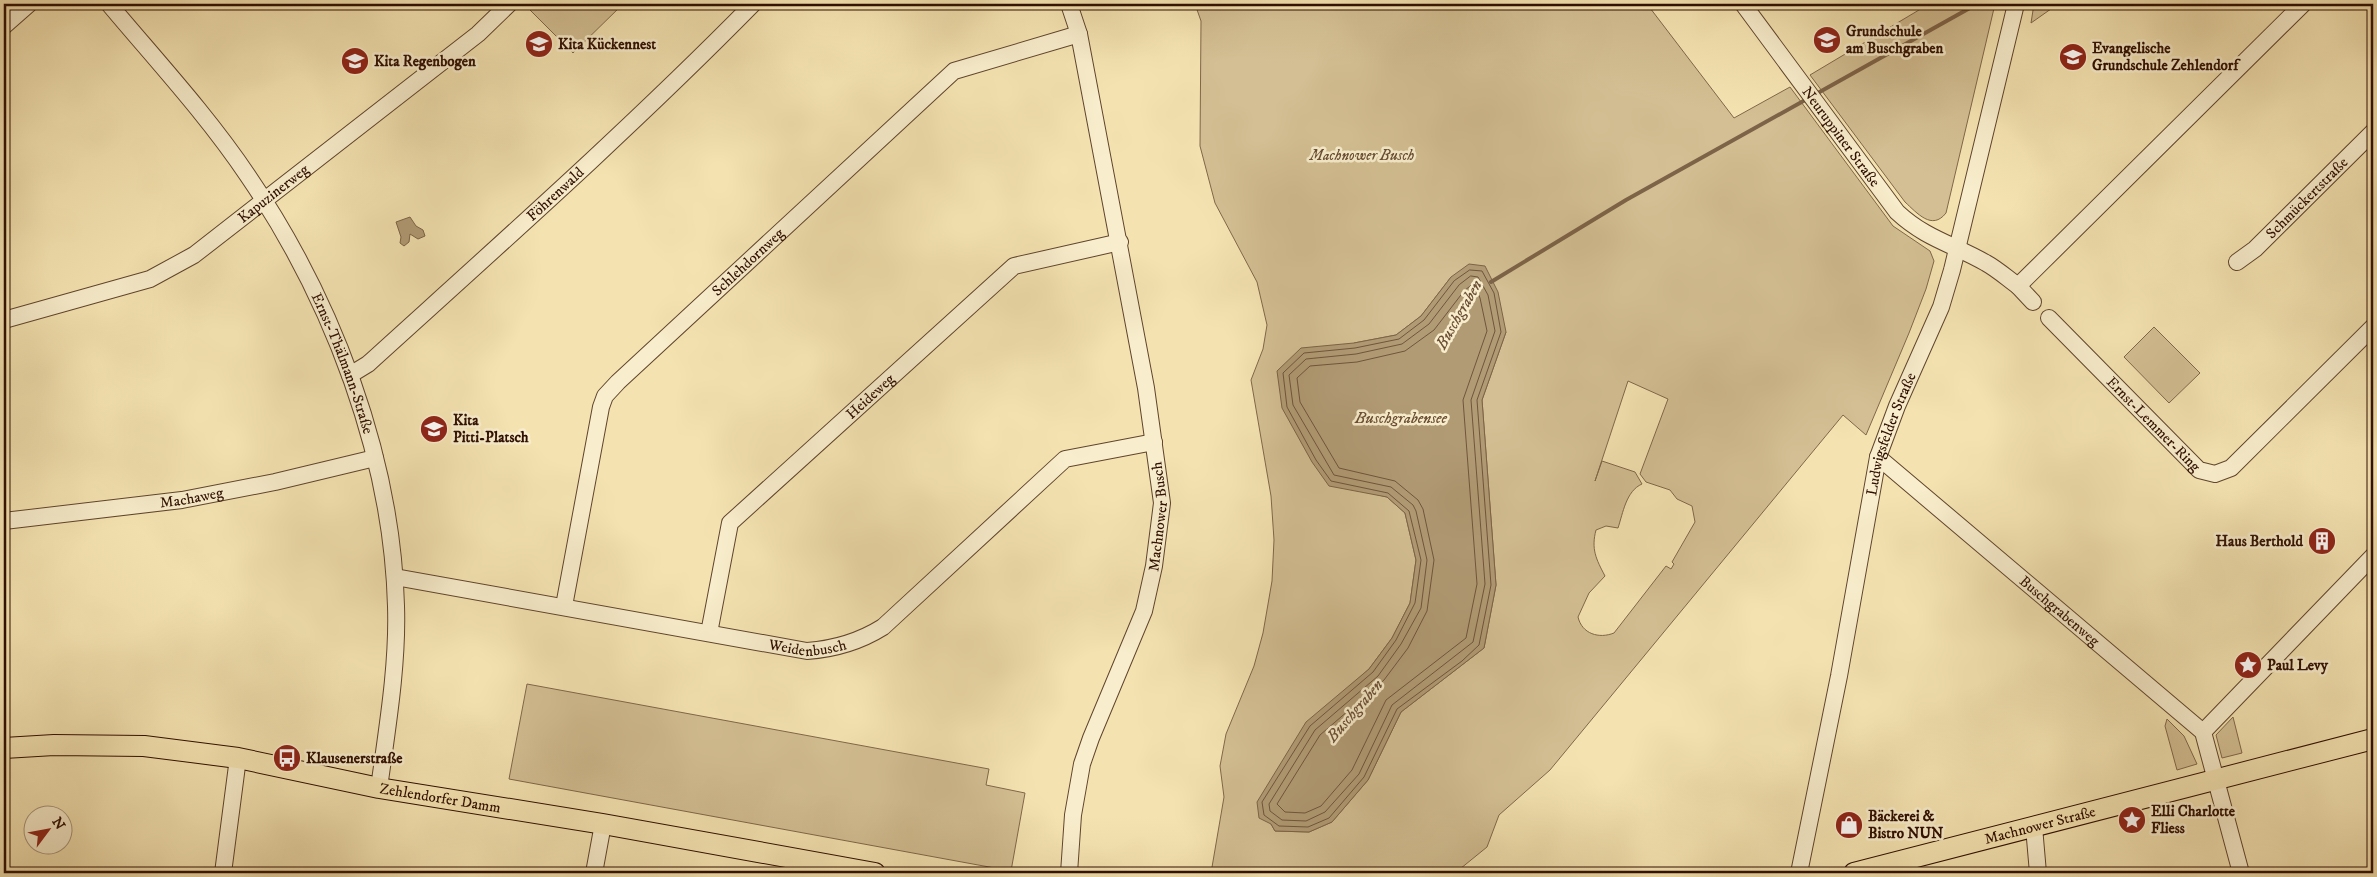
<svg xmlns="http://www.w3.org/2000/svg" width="2377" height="877" font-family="'IM FELL DW Pica',serif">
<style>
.green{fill:#d3bf93;stroke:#81674a;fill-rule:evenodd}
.water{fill:#b19b75;stroke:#7d6347}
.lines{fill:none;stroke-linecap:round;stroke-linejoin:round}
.shore{stroke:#70553b;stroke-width:1}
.stream{stroke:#7d6347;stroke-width:4}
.minor-casing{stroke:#60442d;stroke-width:18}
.major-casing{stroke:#2f0f01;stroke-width:22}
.minor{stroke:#f8edcc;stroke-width:16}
.major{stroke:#f4e3b1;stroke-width:20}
.labels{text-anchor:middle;stroke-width:5;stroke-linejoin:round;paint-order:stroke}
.poi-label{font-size:15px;font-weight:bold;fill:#2f0f01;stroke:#f8edcc;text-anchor:start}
.street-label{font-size:15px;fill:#2f0f01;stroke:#f8edcc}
.park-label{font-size:15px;font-style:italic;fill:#684d34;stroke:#f8edcc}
.water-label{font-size:16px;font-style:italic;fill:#6a4e35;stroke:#f8edcc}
</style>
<rect width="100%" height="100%" fill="#f4e3b1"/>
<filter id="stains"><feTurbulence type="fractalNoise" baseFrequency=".004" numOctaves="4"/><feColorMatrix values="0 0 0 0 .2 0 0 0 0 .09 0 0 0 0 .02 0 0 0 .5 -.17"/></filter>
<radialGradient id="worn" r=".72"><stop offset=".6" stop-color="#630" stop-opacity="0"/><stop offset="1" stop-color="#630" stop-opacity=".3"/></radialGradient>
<g class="green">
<path d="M524 4H623L573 53Z"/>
<path d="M1195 4H1647L1734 118 1790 87 1893 226 1930 251 1934 261 1926 289 1909 333 1866 435 1843 415 1550 770 1499 815 1487 847 1455 873H1211L1224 797 1220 766 1226 734 1254 666 1263 633 1272 581 1274 540 1271 496 1251 380 1263 349 1267 325 1257 282 1215 203 1200 146 1201 21ZM1451 277 1506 332 1482 400 1496 585 1484 648 1401 712 1368 780 1332 822 1309 832 1275 831 1271 824 1349 687 1369 669 1392 638 1410 603 1416 560 1405 513 1387 497 1362 491 1354 343 1396 335 1421 316ZM1628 381 1668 399 1640 474 1646 482 1670 490 1677 499 1692 506 1695 522 1672 562 1674 564 1671 569 1666 566 1614 633C1599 639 1582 634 1578 617L1589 593 1605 576C1596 559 1591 549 1596 530L1606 526 1618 528C1623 513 1626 491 1642 484L1635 472 1602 461 1595 481Z"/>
<path d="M1929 4H1995L1946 213C1932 231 1917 213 1905 202L1810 75Z"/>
<path d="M2034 4H2058L2031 23Z"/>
<path d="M2154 327 2200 373 2169 403 2124 357Z"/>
<path d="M527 684 989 769 986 785 1025 793 1011 871 509 779Z"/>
<path d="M2233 717 2242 753 2222 758 2216 735Z"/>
<path d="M2167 719 2184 736 2197 764 2177 770 2165 726Z"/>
</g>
<g class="water">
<path d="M410 217 416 226 423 230 425 236 418 239 410 234 409 242 404 246 400 243 401 237 396 222Z"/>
<path d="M1469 264 1485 266 1498 292 1506 332 1482 400 1496 585 1484 648 1401 712 1368 780 1332 822 1309 832 1275 831 1271 824 1259 818 1257 802 1306 722 1369 669 1392 638 1410 603 1416 560 1405 513 1387 497 1329 486 1312 462 1282 408 1277 371 1301 348 1354 343 1396 335 1421 316 1451 277Z"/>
</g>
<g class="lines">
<g class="shore">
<path d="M1470 270 1482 271 1494 293 1501 332 1477 400 1491 585 1479 645 1462 661 1397 709 1364 777 1329 818 1308 827 1279 826 1264 815 1262 802 1310 726 1373 672 1396 640 1415 603 1421 560 1409 511 1388 493 1331 481 1316 460 1287 407 1283 373 1304 353 1355 348 1399 339 1424 320 1454 281Z"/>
<path d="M1471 276 1478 277 1488 295 1495 331 1471 400 1485 584 1473 642 1392 705 1359 774 1325 812 1306 821 1282 820 1270 811 1269 804 1315 730 1378 676 1401 644 1421 608 1427 560 1416 511 1413 505 1391 487 1334 475 1293 405 1289 375 1306 359 1356 354 1402 344 1429 324 1459 285Z"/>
<path d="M1472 285 1475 286 1480 298 1487 331 1463 400 1477 584 1466 638 1386 700 1352 770 1321 806 1305 813 1285 812 1277 804 1320 735 1384 680 1408 648 1427 611 1434 560 1423 509 1418 500 1395 481 1339 468 1300 402 1297 378 1310 366 1357 362 1405 351 1434 330 1464 291Z"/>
</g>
<g class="stream">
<path d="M1816 94 1977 4"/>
<path d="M1491 282 1626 200 1807 99"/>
</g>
<defs>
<g id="minor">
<path id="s1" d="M109 4C156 60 207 115 248 176 332 299 392 456 396 606 398 665 387 729 379 788"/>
<path id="s2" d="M1743 4 1897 212C1926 239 1953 244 1986 263 1997 269 2007 278 2018 286"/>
<path d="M4 26 29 4"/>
<path id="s3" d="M2237 262 2255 249 2373 132"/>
<path d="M2033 302 2018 286 2303 4"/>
<path id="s4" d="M2049 318 2199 470 2215 474 2231 468 2373 327"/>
<path id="s5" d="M4 320 150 279 194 255 478 34 509 4"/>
<path id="s6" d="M350 375 368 364C498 246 630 129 753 4"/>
<path id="s7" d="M1878 457 2203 732 2241 873"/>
<path id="s8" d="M4 521 182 500 275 482 375 458"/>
<path id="s9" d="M395 577 807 651C835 649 859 642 883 627L1065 459 1154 442"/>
<path id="s10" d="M564 606 601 407 605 396 618 382 954 71 1079 34"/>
<path id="s11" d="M709 633 730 523 1014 266 1120 242"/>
<path d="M2203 732 2373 556"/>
<path d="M2034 827 2038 873"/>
<path d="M223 873 238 758"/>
<path d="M594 873 603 824"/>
<path id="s12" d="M1069 873 1073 815 1082 764 1091 738 1144 611 1154 566 1162 503 1146 388 1079 34 1069 4"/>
<path id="s13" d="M1799 873 1839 676 1878 457 1897 406 1941 307 1952 270 2016 4"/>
</g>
<g id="major">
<path id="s14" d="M4 748 54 745 144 746 238 758 379 788 603 824 875 873"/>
<path id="s15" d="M1854 873 2373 739"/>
</g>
</defs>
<use href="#minor" class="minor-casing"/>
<use href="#major" class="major-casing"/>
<use href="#minor" class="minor"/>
<use href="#major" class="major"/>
</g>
<defs>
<symbol id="school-disc" viewBox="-11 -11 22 22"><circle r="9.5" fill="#8f2418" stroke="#f8edcc"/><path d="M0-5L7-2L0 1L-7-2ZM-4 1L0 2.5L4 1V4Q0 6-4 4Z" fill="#fff"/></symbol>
<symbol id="building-disc" viewBox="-11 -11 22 22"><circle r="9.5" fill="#8f2418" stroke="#f8edcc"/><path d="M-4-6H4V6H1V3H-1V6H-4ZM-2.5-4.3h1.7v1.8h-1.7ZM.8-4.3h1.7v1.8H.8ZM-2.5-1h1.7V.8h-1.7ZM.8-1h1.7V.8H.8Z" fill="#fff"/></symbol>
<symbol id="sight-disc" viewBox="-11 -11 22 22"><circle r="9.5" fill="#8f2418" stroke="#f8edcc"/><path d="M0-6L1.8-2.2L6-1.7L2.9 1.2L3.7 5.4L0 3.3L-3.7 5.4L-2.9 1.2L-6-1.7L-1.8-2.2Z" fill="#fff"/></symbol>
<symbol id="bus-disc" viewBox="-11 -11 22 22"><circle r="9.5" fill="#8f2418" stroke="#f8edcc"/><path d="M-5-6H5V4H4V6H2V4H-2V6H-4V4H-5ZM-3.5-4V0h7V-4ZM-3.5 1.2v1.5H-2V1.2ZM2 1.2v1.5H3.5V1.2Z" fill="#fff"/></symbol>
<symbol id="shop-disc" viewBox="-11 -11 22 22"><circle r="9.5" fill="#8f2418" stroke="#f8edcc"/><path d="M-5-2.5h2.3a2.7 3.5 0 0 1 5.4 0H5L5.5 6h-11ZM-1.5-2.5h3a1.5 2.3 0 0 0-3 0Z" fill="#fff"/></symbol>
</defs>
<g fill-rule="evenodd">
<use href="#school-disc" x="1811" y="24" width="32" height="32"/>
<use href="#school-disc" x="523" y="28" width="32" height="32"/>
<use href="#school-disc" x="2057" y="41" width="32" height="32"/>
<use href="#school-disc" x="339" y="45" width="32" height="32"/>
<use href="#school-disc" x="418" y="413" width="32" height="32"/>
<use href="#building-disc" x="2306" y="525" width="32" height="32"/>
<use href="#sight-disc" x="2232" y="649" width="32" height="32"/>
<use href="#bus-disc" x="271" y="742" width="32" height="32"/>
<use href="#sight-disc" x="2116" y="804" width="32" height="32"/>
<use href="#shop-disc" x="1833" y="809" width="32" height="32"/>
</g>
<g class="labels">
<g class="poi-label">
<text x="1846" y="36">Grundschule<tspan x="1846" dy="17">am Buschgraben</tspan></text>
<text x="558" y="49">Kita Kückennest</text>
<text x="2092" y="53">Evangelische<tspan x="2092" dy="17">Grundschule Zehlendorf</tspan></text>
<text x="374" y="66">Kita Regenbogen</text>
<text x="453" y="425">Kita<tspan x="453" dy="17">Pitti-Platsch</tspan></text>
<text x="2303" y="546" text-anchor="end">Haus Berthold</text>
<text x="2267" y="670">Paul Levy</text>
<text x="306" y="763">Klausenerstraße</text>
<text x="2151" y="816">Elli Charlotte<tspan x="2151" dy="17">Fliess</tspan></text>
<text x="1868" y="821">Bäckerei &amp;<tspan x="1868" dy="17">Bistro NUN</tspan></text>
</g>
<g class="street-label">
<text dy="5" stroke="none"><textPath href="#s2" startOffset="165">Neuruppiner Straße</textPath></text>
<text dy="5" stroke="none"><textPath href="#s5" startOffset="302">Kapuzinerweg</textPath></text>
<text dy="5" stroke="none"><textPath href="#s6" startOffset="274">Föhrenwald</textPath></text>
<text dy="5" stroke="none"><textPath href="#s3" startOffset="95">Schmückertstraße</textPath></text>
<text dy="5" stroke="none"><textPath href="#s10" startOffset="410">Schlehdornweg</textPath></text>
<text dy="5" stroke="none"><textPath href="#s1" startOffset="432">Ernst-Thälmann-Straße</textPath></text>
<text dy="5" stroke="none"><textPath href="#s11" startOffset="301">Heideweg</textPath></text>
<text dy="5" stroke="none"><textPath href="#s4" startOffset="149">Ernst-Lemmer-Ring</textPath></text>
<text dy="5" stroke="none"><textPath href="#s13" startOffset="449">Ludwigsfelder Straße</textPath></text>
<text dy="5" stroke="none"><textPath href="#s8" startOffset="189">Machaweg</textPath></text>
<text dy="5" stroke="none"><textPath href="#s12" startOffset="371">Machnower Busch</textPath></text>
<text dy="5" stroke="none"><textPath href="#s7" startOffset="238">Buschgrabenweg</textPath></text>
<text dy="5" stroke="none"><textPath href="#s9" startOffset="419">Weidenbusch</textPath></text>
<text dy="5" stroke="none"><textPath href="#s14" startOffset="441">Zehlendorfer Damm</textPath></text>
<text dy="5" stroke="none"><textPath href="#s15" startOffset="192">Machnower Straße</textPath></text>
</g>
<g class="park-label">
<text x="1362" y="160">Machnower Busch</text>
</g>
<g class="water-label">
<text transform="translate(1458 314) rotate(-60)" y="6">Buschgraben</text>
<text x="1401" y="423">Buschgrabensee</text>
<text transform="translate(1354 710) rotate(-49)" y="6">Buschgraben</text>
</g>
</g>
<rect width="2377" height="877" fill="none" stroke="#f4e3b1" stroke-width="20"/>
<rect x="5" y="5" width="2367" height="867" fill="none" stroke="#2f0f01" stroke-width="2.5"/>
<rect x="10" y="10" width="2357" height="857" fill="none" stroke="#2f0f01"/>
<g transform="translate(48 830) rotate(58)"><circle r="24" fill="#f8edcc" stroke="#a8947b"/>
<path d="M0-4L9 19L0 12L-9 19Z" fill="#8f2418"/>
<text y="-8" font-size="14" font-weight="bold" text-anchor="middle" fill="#2f0f01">N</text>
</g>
<rect width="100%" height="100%" filter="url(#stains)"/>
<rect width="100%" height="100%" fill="url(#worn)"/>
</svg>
